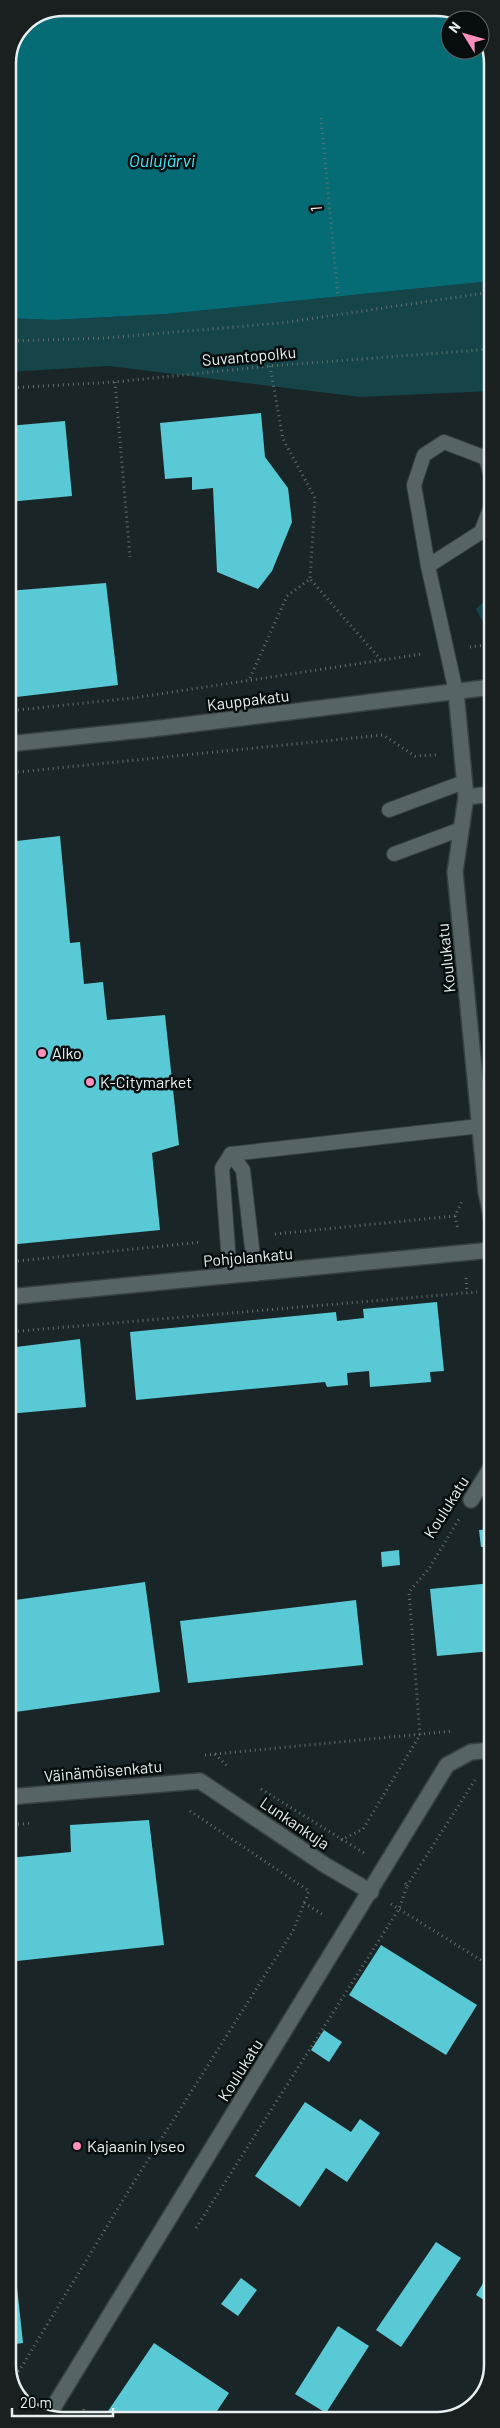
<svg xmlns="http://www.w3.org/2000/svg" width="500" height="2428" font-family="Barlow,sans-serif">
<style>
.green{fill:#154449}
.water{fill:#056c75}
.building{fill:#5ac9d6}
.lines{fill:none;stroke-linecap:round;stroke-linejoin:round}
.service-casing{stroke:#364041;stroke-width:16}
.minor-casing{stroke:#364041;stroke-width:18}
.tertiary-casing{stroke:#364041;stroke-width:18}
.path{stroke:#646f70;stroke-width:3;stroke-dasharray:1 4;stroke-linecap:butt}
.service{stroke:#566466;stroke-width:14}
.minor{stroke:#566466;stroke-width:15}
.tertiary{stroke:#566466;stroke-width:15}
.poi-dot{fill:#fe8ebb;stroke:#080d0e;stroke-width:2}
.labels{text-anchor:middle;stroke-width:5;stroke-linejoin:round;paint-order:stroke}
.street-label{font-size:16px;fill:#e7eff0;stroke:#080d0e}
.poi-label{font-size:16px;fill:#e7eff0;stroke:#080d0e;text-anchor:start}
.water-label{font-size:18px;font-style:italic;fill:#42e7f8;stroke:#080d0e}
.rim{fill:none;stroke:#e7eff0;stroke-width:2.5}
</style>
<rect width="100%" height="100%" fill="#192527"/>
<g class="green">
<path d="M492 281V391L360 397 109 366 8 372V318L53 320 166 314Z"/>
<path d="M492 593V629L487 630 476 609Z"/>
</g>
<path class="water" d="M63 8H444L469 20H450V50H480V31L492 55V281L166 314 53 320 8 318V63L24 24Z"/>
<g class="building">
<path d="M261 413 265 457 288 488 292 522 272 571 258 589 217 572 213 488 192 490V477L165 479 160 423Z"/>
<path d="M65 421 72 496 8 502V426Z"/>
<path d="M106 583 118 685 8 698V591Z"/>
<path d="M60 836 70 943 80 942 84 984 103 982 107 1020 165 1015 179 1145 152 1153 160 1230 8 1245V842Z"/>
<path d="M437 1302 444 1371 430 1372 431 1382 370 1387 369 1371 347 1373 348 1385 327 1387 325 1382 136 1400 130 1332 336 1312 337 1321 364 1318 363 1309Z"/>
<path d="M80 1339 86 1407 8 1414V1348Z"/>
<path d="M492 1529V1546L481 1547 479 1530Z"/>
<path d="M399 1550 400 1565 382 1567 381 1552Z"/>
<path d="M145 1582 160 1692 8 1713V1601Z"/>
<path d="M492 1583V1651L437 1656 430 1589Z"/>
<path d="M356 1600 363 1665 188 1683 180 1621Z"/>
<path d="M149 1820 164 1945 8 1962V1858L71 1852 70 1825Z"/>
<path d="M381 1945 477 2005 446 2055 349 1995Z"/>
<path d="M324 2030 342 2042 329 2062 311 2050Z"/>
<path d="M305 2102 351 2132 360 2119 380 2133 347 2182 326 2168 300 2207 255 2176Z"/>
<path d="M8 2203 23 2343 8 2345Z"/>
<path d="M436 2242 461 2258 401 2347 376 2330Z"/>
<path d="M492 2268V2305L476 2295Z"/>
<path d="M241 2278 257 2290 238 2316 221 2304Z"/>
<path d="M338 2326 369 2346 326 2413 295 2394Z"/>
<path d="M154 2343 229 2393 211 2420H102Z"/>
</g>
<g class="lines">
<defs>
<g id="service">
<path d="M428 566 481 532 492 504"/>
<path d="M456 692 428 566 414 485 424 455 444 442 486 458 492 480"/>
<path d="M389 810 464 782"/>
<path d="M394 854 461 829"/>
<path d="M231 1154 480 1126"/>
<path d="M231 1154 243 1170 255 1274"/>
<path d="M230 1276 222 1168 231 1154"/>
</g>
<g id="minor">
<path d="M456 692 466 797 455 872 486 1192 492 1220"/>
<path d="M8 744 152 729 492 687"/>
<path d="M466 797 492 794"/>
<path d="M471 1500 492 1466"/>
<path d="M8 1797 200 1781 325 1865 371 1892"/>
<path d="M48 2416 447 1765 471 1752 492 1750"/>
</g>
<path id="tertiary" d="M8 1297 492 1250"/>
</defs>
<use href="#service" class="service-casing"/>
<use href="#minor" class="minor-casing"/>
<use href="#tertiary" class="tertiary-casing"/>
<g class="path">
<path d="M321 118 338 297"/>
<path d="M8 341 105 338 281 323 492 292"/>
<path d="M270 366 283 439 315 498 310 579"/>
<path d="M115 382 130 557"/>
<path d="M8 388 115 382 270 366 492 349"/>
<path d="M470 647 492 644"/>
<path d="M250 678 287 596 310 579 381 660"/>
<path d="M8 711 133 698 422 654"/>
<path d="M8 773 383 735 415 756 437 755"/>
<path d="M492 846 488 852 492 897"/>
<path d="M455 1216 458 1230"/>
<path d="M275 1234 455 1216 462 1201"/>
<path d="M8 1262 202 1242"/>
<path d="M466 1278 467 1292"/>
<path d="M8 1332 477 1292"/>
<path d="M215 1754 227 1766"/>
<path d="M205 1755 453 1731"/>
<path d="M261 1789 364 1853"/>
<path d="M8 1825 32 1823"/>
<path d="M341 1840 363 1829 420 1735 409 1592 430 1567 459 1519"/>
<path d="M407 1886 475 1780"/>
<path d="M304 1903 325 1916"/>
<path d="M391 1904 492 1967"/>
<path d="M196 2228 399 1909 407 1886 405 1883"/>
<path d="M8 2370 19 2371 134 2182 293 1931 309 1891 187 1809"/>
<path d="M15 2386 19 2371"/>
<path d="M82 2420 84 2409"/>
</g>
<use href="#service" class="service"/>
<use href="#minor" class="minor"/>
<use href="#tertiary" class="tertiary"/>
</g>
<g class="poi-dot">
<circle cx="42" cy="1053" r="5"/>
<circle cx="90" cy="1082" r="5"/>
<circle cx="77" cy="2146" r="5"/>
</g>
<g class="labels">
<g class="street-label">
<text transform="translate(316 209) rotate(-95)" y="6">1</text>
<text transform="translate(249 356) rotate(-5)" y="6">Suvantopolku</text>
<text transform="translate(248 700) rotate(-7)" y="6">Kauppakatu</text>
<text transform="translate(446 958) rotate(-96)" y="6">Koulukatu</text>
<text transform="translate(248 1257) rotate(-5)" y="6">Pohjolankatu</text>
<text transform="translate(446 1507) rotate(-58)" y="6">Koulukatu</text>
<text transform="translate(103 1771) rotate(-5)" y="6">Väinämöisenkatu</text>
<text transform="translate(295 1823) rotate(34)" y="6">Lunkankuja</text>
<text transform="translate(240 2070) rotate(-58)" y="6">Koulukatu</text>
</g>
<g class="poi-label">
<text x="52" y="1059">Alko</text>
<text x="100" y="1088">K-Citymarket</text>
<text x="87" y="2152">Kajaanin lyseo</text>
</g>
<g class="water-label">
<text x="162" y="167">Oulujärvi</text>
</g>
</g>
<path d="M0 0H500V2428H0ZM63 16H437A47 47 0 0 1 484 63V2365A47 47 0 0 1 437 2412H63A47 47 0 0 1 16 2365V63A47 47 0 0 1 63 16Z" fill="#1a1f20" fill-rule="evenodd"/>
<path class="rim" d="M63 16H437A47 47 0 0 1 484 63V2365A47 47 0 0 1 437 2412H63A47 47 0 0 1 16 2365V63A47 47 0 0 1 63 16Z"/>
<g transform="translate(465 35) rotate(307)"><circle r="24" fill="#080d0e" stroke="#616768"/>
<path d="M0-4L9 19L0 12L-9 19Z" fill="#fe8ebb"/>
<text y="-8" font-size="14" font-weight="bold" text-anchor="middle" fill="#e7eff0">N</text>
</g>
<path d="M12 2408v8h101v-8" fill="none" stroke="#e7eff0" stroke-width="2.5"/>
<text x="20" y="2408" font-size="15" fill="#e7eff0" stroke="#080d0e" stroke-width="4" paint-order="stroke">20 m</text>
</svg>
